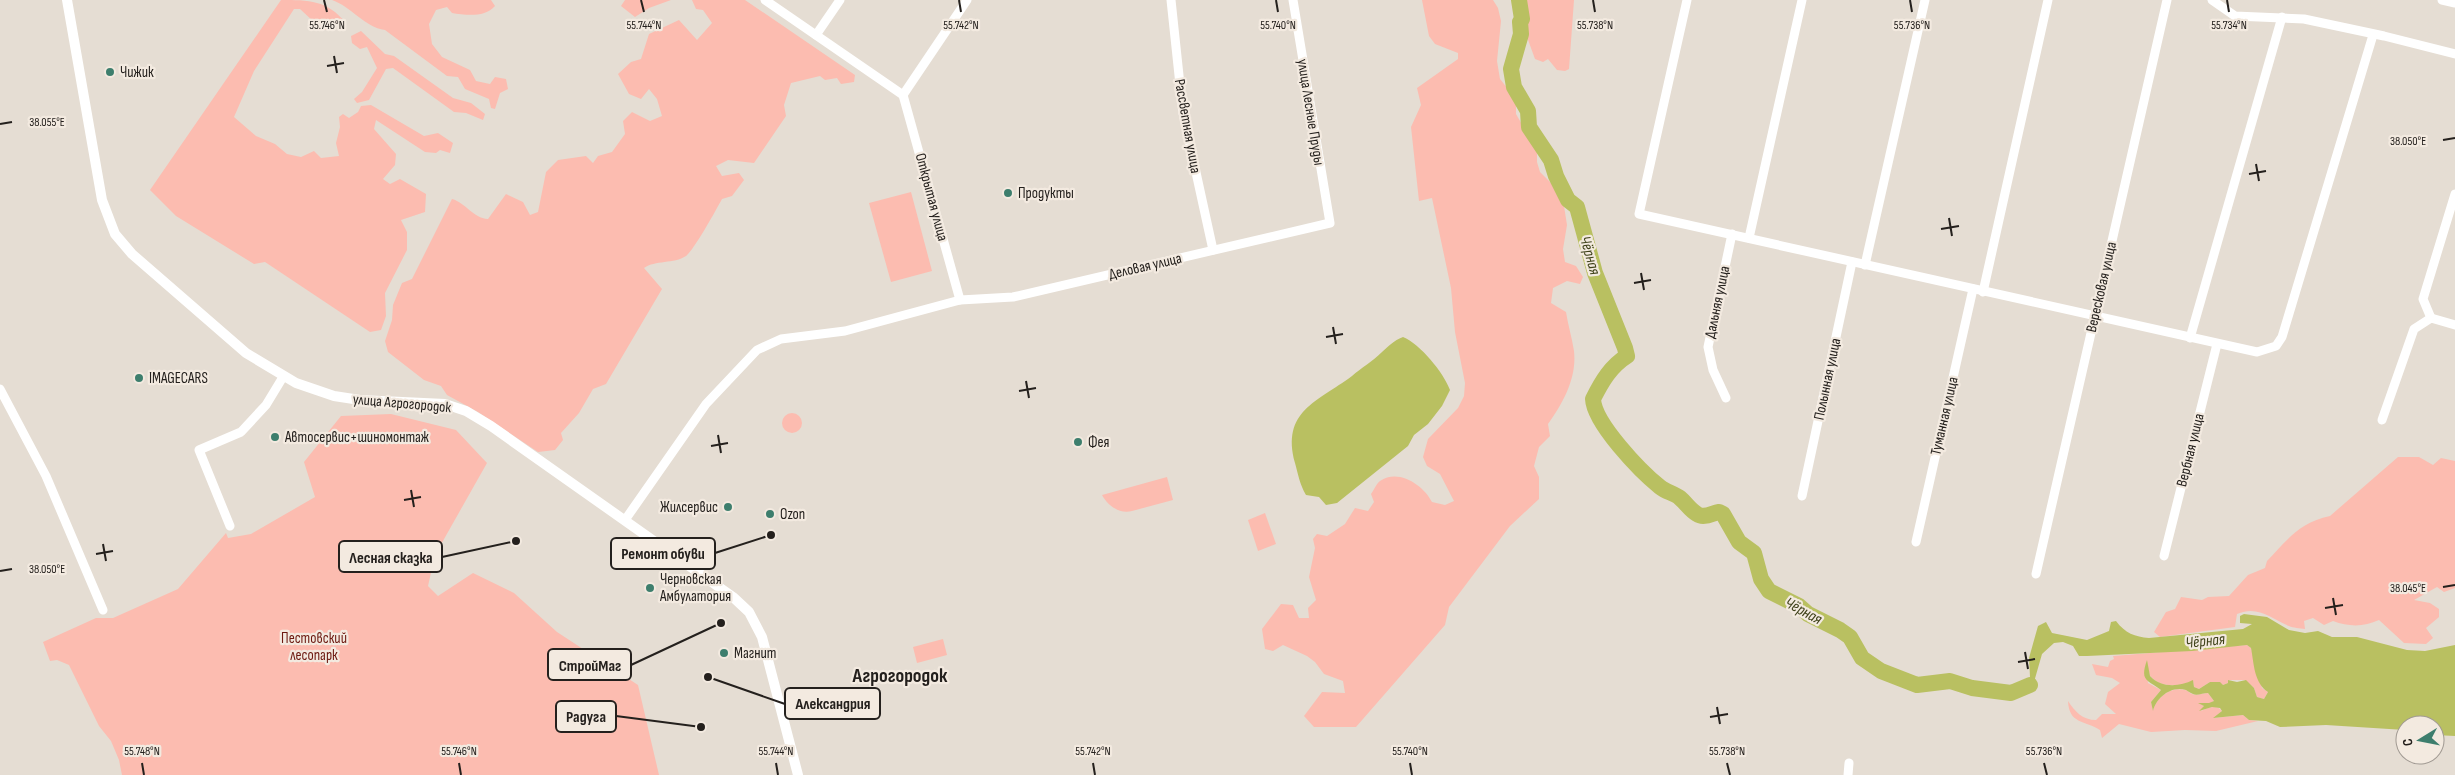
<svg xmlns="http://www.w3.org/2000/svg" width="2455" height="775" font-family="'Sofia Sans Condensed',sans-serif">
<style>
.green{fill:#fcbcb0}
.water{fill:#b9c061}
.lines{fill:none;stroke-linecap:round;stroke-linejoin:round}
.river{stroke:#b9c061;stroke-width:16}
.minor{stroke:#fff;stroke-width:9}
.tertiary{stroke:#fff;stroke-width:10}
.ticks{fill:none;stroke:#24201d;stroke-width:2}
.poi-dot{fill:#3d7e6d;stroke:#f3eae0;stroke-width:2}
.labels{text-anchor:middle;stroke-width:4.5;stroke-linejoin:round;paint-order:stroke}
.poi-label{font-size:15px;fill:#24201d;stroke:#f3eae0;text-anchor:start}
.street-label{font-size:15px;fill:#24201d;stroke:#f3eae0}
.park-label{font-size:15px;fill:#6d1910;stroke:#f3eae0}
.water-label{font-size:16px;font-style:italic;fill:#3f421a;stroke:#f3eae0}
.district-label{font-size:20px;font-weight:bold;fill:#24201d;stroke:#f3eae0}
.ticks-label{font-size:12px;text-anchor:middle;fill:#24201d;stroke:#f3eae0;stroke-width:4.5;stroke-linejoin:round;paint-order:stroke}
.leader{fill:none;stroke:#24201d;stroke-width:2}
.callout-dot{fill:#24201d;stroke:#f3eae0;stroke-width:2}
.callout{fill:#f3eae0;stroke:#24201d;stroke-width:2}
.callout-label{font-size:16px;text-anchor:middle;font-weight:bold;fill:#24201d}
</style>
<rect width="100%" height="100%" fill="#e5ddd3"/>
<g class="green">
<path d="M281 0C309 0 327 0 346 23L342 27 332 22 326 30 316 29 314 22 300 9H294L254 71 234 117 256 136 275 144 287 154 301 157 314 151 321 158 339 156 336 143 340 127 339 117 343 114 349 118 358 112 361 106 371 105 424 136 438 133 453 143 450 153 440 150 436 153 425 152 376 120 374 129 396 154 395 165 383 179 390 184 400 179 426 194 425 212 401 220 407 232V250L385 293 386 316 381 330 370 332 265 262 254 264 176 216 150 190Z"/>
<path d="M332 0H491L495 6C485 18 465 15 452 13L447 7 436 10 429 24 432 44 442 57 470 70 476 81 490 84 495 77 506 79 508 89 500 93 495 109 491 108 489 99 465 89 458 77 447 76 385 30C364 27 352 7 332 0Z"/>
<path d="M625 0H671L649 8 635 17 621 6Z"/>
<path d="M692 0H745L855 75 854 82 841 84 837 78 825 80 820 76 791 83 784 105 786 116 754 163 728 160 716 166 722 176 739 173 744 180 732 196 722 199C716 210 694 250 686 256 674 264 655 260 644 268L662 289 606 384 593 389 579 413 561 433 563 440 555 450 538 452 478 412 447 395 441 386 424 380 388 352 385 341 392 320 393 305 402 283 412 279 452 199C466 203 473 218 488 219L506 194 523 202 530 215 538 212 546 172 558 160 586 156 593 163 598 156 612 152 625 134 623 121 632 112 650 121 662 116 657 99 649 89 641 99 629 94 618 74 631 62 641 59 649 34 679 20 697 40 712 23 703 10 696 9Z"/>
<path d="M1422 0H1493L1498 8 1501 21 1497 61 1500 79 1516 99V114L1537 150V162L1540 172 1557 189 1564 206 1567 225 1563 249 1565 262 1576 266 1583 277 1580 284 1567 281 1553 288 1551 303 1566 312C1568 325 1572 338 1574 351 1577 378 1563 403 1548 424L1550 436 1539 447 1534 466 1539 477V499L1510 526 1449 607 1445 625 1356 727H1314L1304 716 1322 692 1345 693 1343 681 1324 674 1315 662 1307 656 1283 645 1273 651 1265 649 1262 629 1281 604 1293 605 1299 618H1309L1308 608 1316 600 1309 577 1315 548 1313 539 1317 534 1327 536 1345 524 1355 508 1368 511 1374 502 1371 494C1374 490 1376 484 1380 481 1399 468 1424 486 1432 502L1445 505 1454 501 1440 474 1427 466 1423 457 1428 439 1458 408 1464 396 1465 383 1455 332 1451 288 1432 198 1419 201 1411 127 1421 105 1417 88 1458 59V53L1435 44 1429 36Z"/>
<path d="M1526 0H1574L1569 69 1565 71 1557 70 1548 59 1543 62 1535 59 1527 37Z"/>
<path d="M361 31 385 54 394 56 453 98 471 103 485 114 483 120 466 113 454 112 393 68 386 69 369 100 357 103 354 99 362 92 377 68 367 47 360 49 352 43 351 36Z"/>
<path d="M911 192 932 271 891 282 869 203Z"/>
<circle cx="792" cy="423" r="10"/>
<path d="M391 414 456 430 487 463 435 555 428 586 438 596 473 573 514 593 557 632 638 685 659 775H122L119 760 111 741 99 726 69 665 57 660 50 661 43 642 96 618H113L178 589 226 533 228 538 251 534 315 497 304 462 341 416Z"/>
<path d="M2398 457H2419L2433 465 2441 458 2455 461V588L2444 592 2437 587 2414 600 2430 603 2439 609V617L2426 628 2433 638 2426 644 2404 643 2379 620C2364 627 2349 627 2333 621L2324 625 2313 618 2304 621 2305 629C2300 628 2293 628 2289 626 2270 618 2258 605 2237 614L2235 627 2160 637 2154 632 2166 612 2175 609 2181 597 2202 600 2208 597 2229 596 2248 575 2265 568 2267 561C2287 540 2300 522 2330 516Z"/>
<path d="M1167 477 1173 500 1132 511C1119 514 1108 506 1102 495Z"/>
<path d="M1265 513 1276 544 1258 551 1248 520Z"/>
<path d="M943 639 947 655 917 663 913 647Z"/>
<path d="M2247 645 2251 648 2262 688 2268 692 2264 699 2257 697 2254 688 2245 680H2228V683L2223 685 2210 682 2199 689 2194 687 2193 681C2179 687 2161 688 2150 676L2146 661 2148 683 2161 690 2151 702 2153 710C2157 697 2171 686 2185 690 2188 690 2189 693 2192 694 2197 696 2203 693 2208 693L2214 701 2209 704 2200 703 2204 706 2201 711C2208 708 2216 704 2222 711L2214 718 2243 715 2249 720 2258 721 2216 731 2185 730 2151 732 2119 724 2102 738 2100 730C2084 720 2069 724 2068 701 2075 712 2083 720 2096 720L2102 714H2116L2105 704 2108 692 2120 683 2112 678 2096 675 2092 664 2108 667 2110 661 2114 659 2113 656Z"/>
</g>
<g class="water">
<path d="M1403 337C1420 344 1444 373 1450 390L1442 406 1428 424 1414 435 1408 446 1337 503 1326 505 1319 497 1306 495C1300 485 1298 474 1295 463 1281 411 1317 402 1352 376 1361 368 1373 361 1382 352 1390 345 1393 341 1403 337Z"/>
<path d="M2244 614 2267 617 2289 630 2305 633 2318 631 2332 637H2357L2407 650 2425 651 2455 645V736L2435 735V725H2405V730L2326 725 2280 727 2266 721 2249 720 2243 715 2213 718 2222 711 2220 708 2212 707 2199 711 2204 706 2198 703H2209L2214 701 2208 693C2203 693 2197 696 2193 694 2190 693 2188 691 2186 690 2171 685 2156 698 2153 711L2151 702 2161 690C2146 679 2140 681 2147 660L2150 676C2161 688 2179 687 2193 680L2194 687 2199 689 2210 682H2220L2223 685 2228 683V680L2237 682 2246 680 2254 688 2257 697 2264 699 2268 692C2254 683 2254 664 2251 648L2247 645 2192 651 2087 656H2079L2073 646 2063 642 2054 643 2042 654 2034 682 2036 685C2029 694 2021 693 2011 693L2027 683 2030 677 2029 658 2038 626 2046 622 2052 633 2087 640 2109 631 2111 622 2116 621C2125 633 2135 637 2149 638L2243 629 2252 624 2240 623V616Z"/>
</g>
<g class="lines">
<path class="river" d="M1519 0 1522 19 1520 22 1521 34 1511 69 1514 87 1528 111 1529 127 1551 160 1556 176 1568 200 1577 207 1595 273 1625 348 1627 356C1611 366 1602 381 1593 399 1594 423 1640 471 1660 487 1666 492 1674 493 1680 498 1686 503 1690 510 1697 514 1704 519 1712 513 1719 512L1723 514 1739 542 1754 553 1761 579 1769 591 1799 606 1808 614 1840 630 1850 637 1862 658 1881 671 1917 685 1950 681 1972 688 2011 693 2030 685"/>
<g class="minor">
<path d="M765 0 903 95"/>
<path d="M1171 0 1183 113 1213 250"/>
<path d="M1687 0 1639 214 2257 352 2276 346 2282 337 2373 35"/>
<path d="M2212 0 2235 16 2304 19 2384 36 2455 54"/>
<path d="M2442 0 2455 3"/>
<path d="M816 35 840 0"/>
<path d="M903 95 960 300"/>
<path d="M903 95 967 0"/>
<path d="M1749 238 1802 0"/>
<path d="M1865 265 1925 0"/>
<path d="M1983 292 2048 0"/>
<path d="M2431 318 2423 299 2455 194"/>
<path d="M2431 318 2455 325"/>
<path d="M2190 338 2282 17"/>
<path d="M0 389 46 476 103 610"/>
<path d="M1726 398 1713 370 1708 347 1732 234"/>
<path d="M2382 420 2414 329 2431 318"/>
<path d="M1802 496 1852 262"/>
<path d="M625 520 706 404 757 350 781 339 845 331 960 300 1013 297 1330 223 1293 0"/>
<path d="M230 526 199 450 241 432 266 405 283 377"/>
<path d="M1916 542 1973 289"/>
<path d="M2164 556 2217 344"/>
<path d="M2036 574 2167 0"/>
<path d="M1848 775 1849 763"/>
</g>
<path class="tertiary" d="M67 0 102 200 115 234 132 254 246 353 296 383 334 396 360 400 445 404 466 411 491 426 733 597 749 612 762 637 798 775"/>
</g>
<path class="ticks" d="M324 0 327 12M641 0 644 12M959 0 961 12M1276 0 1278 12M1593 0 1595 12M1910 0 1912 12M2227 0 2229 12M334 56 337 73M327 66 344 63M0 124 12 122M2443 140 2455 138M2256 164 2259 181M2249 174 2266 171M1949 218 1952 236M1941 229 1959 226M1641 273 1644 290M1634 283 1651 280M1333 327 1336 344M1326 337 1343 334M1026 381 1029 398M1019 391 1036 388M718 435 721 453M711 446 728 443M411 490 414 507M404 500 421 497M103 544 106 561M96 554 113 551M0 571 12 569M2443 587 2455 585M2333 598 2336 615M2325 608 2343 605M2025 652 2028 669M2018 662 2035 659M1717 707 1720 724M1710 717 1728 714M142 763 144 775M459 763 461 775M776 763 778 775M1093 763 1095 775M1410 763 1412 775M1727 763 1730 775M2044 763 2047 775"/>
<g class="poi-dot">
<circle cx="110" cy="72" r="5"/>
<circle cx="1008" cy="193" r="5"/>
<circle cx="139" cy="378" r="5"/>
<circle cx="275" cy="437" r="5"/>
<circle cx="1078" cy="442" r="5"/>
<circle cx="728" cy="507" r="5"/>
<circle cx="770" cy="514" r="5"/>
<circle cx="650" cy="588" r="5"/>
<circle cx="724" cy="653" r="5"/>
</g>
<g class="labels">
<g class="poi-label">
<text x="120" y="77">Чижик</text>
<text x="1018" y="198">Продукты</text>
<text x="149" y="383">IMAGECARS</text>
<text x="285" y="442">Автосервис+шиномонтаж</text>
<text x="1088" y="447">Фея</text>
<text x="718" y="512" text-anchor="end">Жилсервис</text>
<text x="780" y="519">Ozon</text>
<text x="660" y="584">Черновская<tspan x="660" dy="17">Амбулатория</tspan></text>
<text x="734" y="658">Магнит</text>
</g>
<g class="street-label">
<text transform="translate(1311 112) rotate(81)" y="5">улица Лесные Пруды</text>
<text transform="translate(1188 126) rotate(80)" y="5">Рассветная улица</text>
<text transform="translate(932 197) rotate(75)" y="5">Открытая улица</text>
<text transform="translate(1145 266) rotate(-13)" y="5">Деловая улица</text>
<text transform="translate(2101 287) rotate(-77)" y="5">Вересковая улица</text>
<text transform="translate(1717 302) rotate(-78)" y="5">Дальняя улица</text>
<text transform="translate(1827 379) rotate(-78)" y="5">Полынная улица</text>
<text transform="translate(402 403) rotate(5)" y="5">улица Агрогородок</text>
<text transform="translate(1944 416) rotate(-77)" y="5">Туманная улица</text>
<text transform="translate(2190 450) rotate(-76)" y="5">Вербная улица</text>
</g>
<g class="park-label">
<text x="314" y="643">Пестовский<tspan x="314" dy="17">лесопарк</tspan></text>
</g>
<g class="water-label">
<text transform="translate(1591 255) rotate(74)" y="6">Чёрная</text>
<text transform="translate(1804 610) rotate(29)" y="6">Чёрная</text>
<text transform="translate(2205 640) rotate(-6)" y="6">Чёрная</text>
</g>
<g class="district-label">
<text x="900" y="682">Агрогородок</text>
</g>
</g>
<g class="ticks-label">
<text x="327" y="29">55.746°N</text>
<text x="644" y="29">55.744°N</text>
<text x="961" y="29">55.742°N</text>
<text x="1278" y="29">55.740°N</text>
<text x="1595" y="29">55.738°N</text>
<text x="1912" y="29">55.736°N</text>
<text x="2229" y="29">55.734°N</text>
<text x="47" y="126">38.055°E</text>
<text x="2408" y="145">38.050°E</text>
<text x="47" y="573">38.050°E</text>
<text x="2408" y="592">38.045°E</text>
<text x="142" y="755">55.748°N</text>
<text x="459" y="755">55.746°N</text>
<text x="776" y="755">55.744°N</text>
<text x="1093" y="755">55.742°N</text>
<text x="1410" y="755">55.740°N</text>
<text x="1727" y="755">55.738°N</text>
<text x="2044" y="755">55.736°N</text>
</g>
<path class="leader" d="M771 535L715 553M516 541L442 557M721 623L631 665M708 677L785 704M701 727L616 716"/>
<g class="callout-dot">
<circle cx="771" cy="535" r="5"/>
<circle cx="516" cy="541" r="5"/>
<circle cx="721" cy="623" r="5"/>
<circle cx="708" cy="677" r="5"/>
<circle cx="701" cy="727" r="5"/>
</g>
<g class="callout">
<rect x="611" y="538" width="104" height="31" rx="5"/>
<rect x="339" y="541" width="103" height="31" rx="5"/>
<rect x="548" y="649" width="83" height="31" rx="5"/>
<rect x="785" y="688" width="95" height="31" rx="5"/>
<rect x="556" y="701" width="60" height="31" rx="5"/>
</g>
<g class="callout-label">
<text x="663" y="559">Ремонт обуви</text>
<text x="391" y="563">Лесная сказка</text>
<text x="590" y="671">СтройМаг</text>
<text x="833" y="709">Александрия</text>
<text x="586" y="722">Радуга</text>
</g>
<g transform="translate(2420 740) rotate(260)"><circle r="24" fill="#f3eae0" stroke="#a09992"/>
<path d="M0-4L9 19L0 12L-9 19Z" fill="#3d7e6d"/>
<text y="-8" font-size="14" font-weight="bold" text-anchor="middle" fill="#24201d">С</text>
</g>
</svg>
